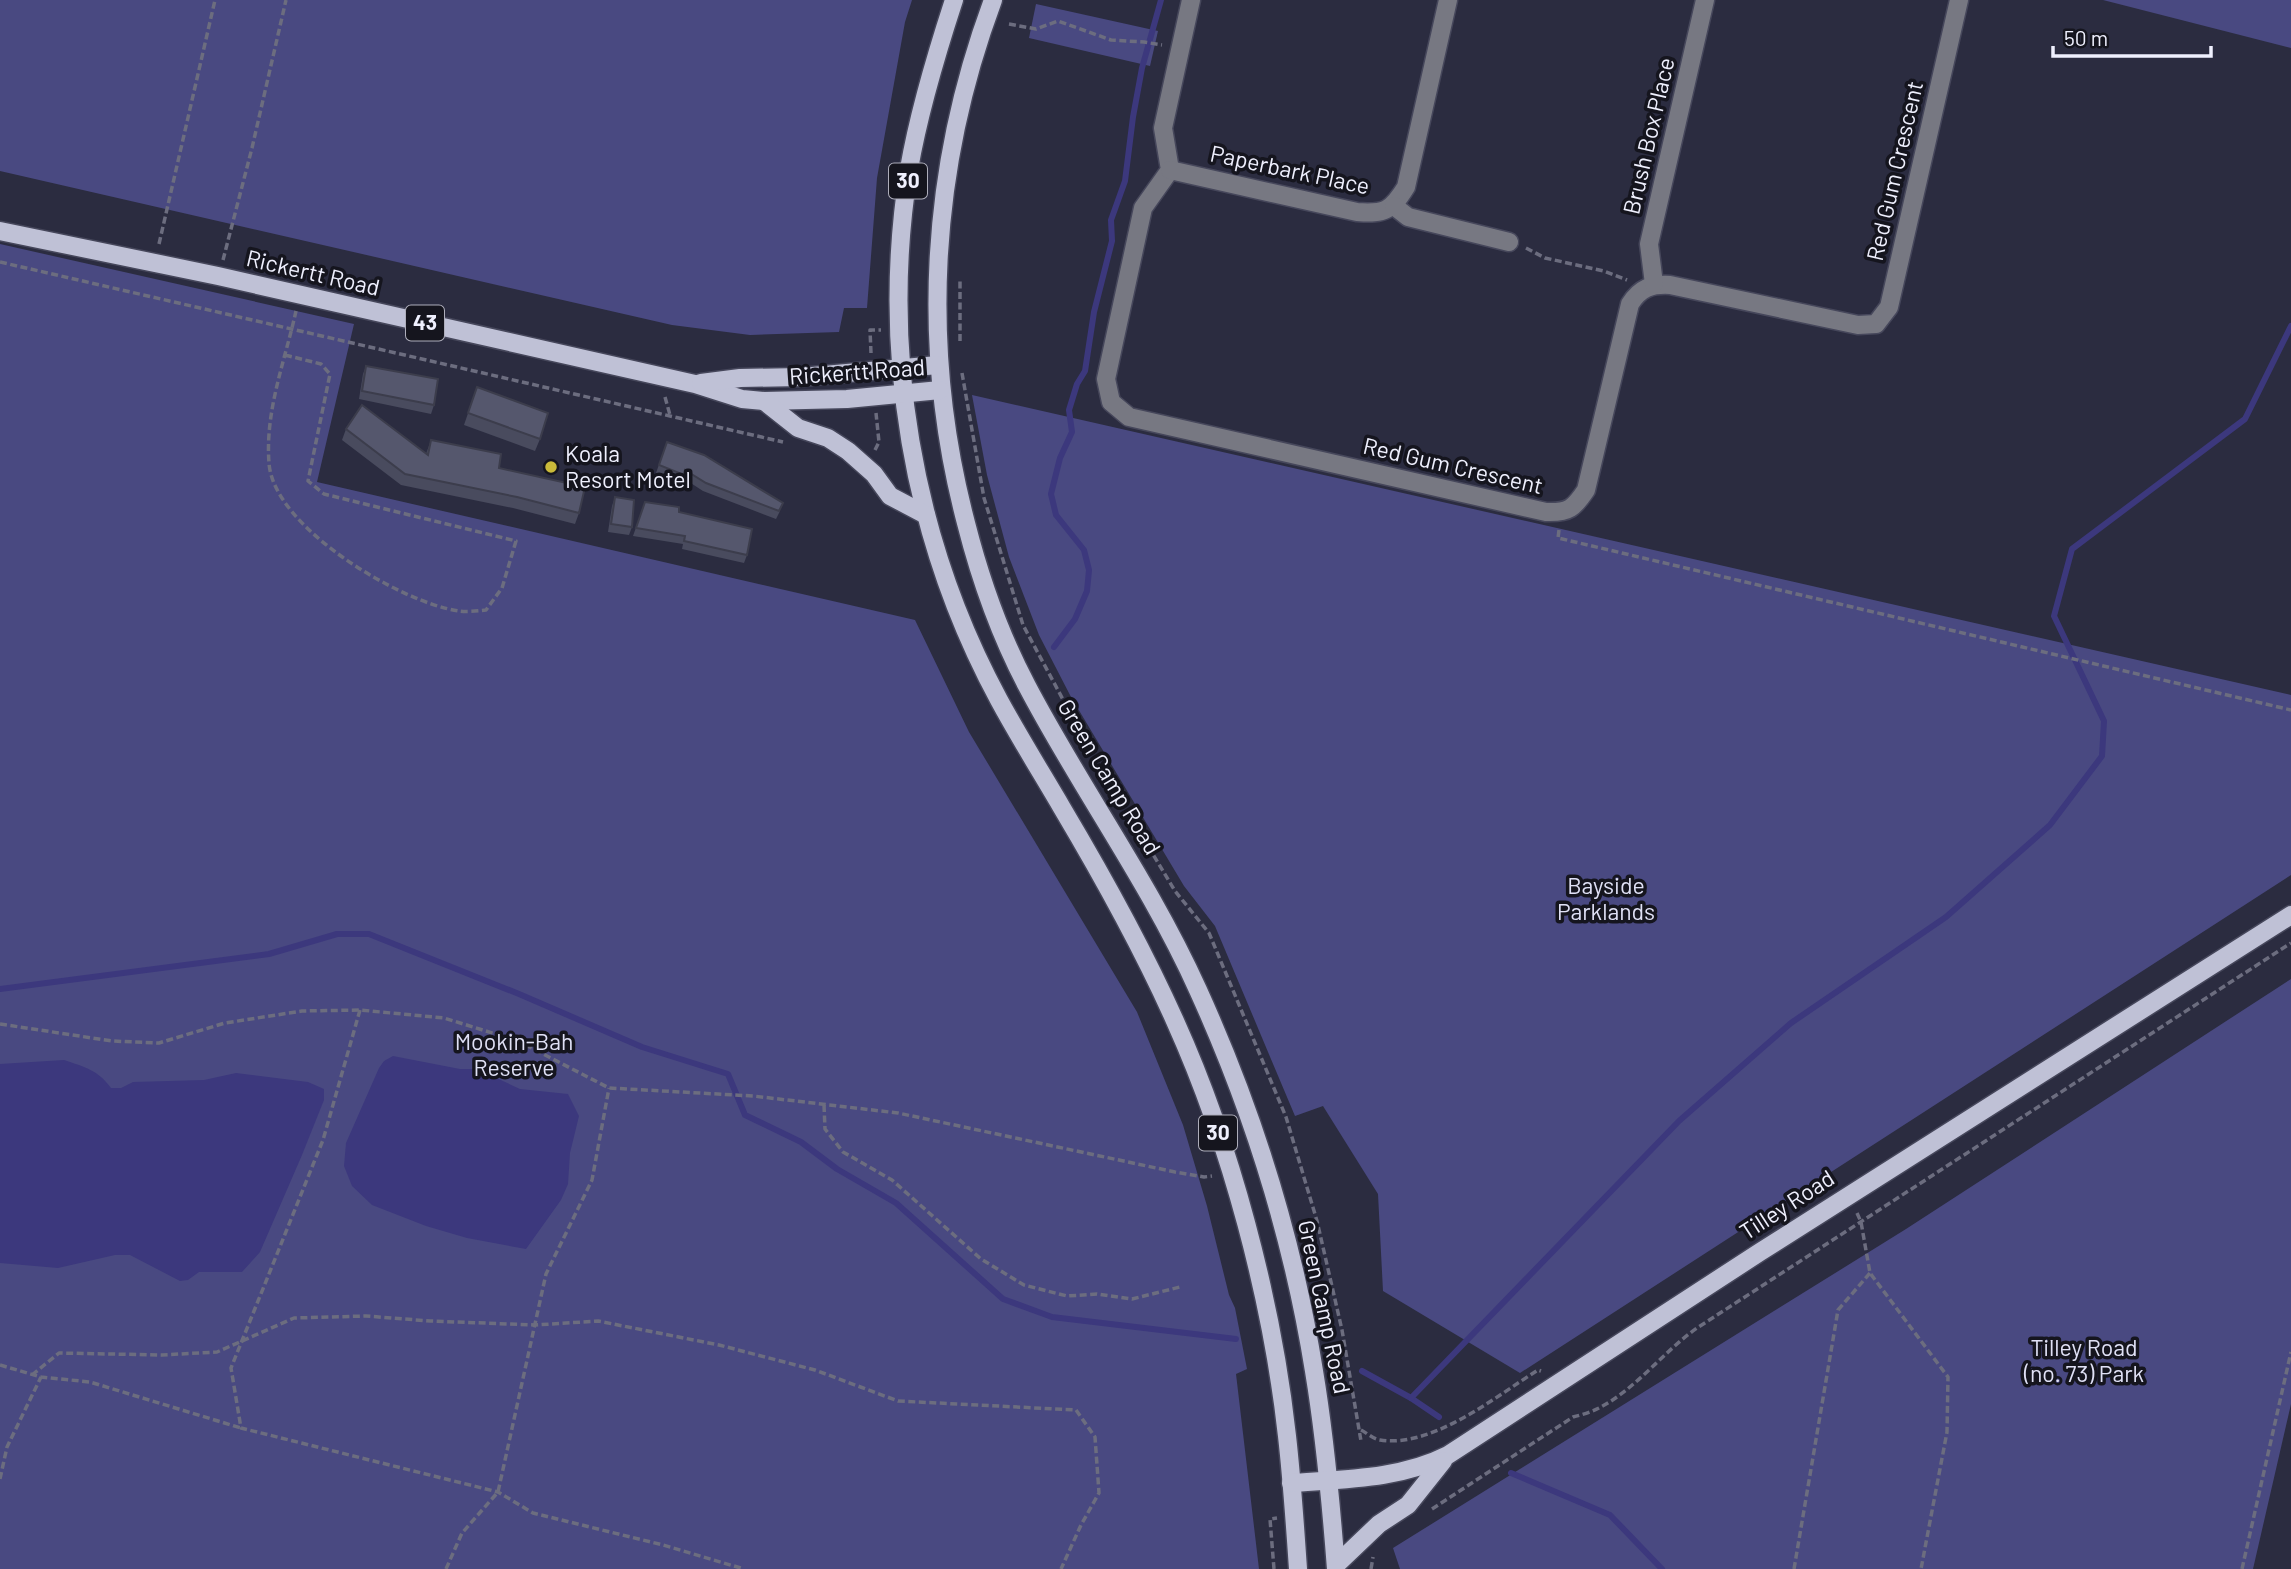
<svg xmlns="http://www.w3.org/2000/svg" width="2291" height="1569" font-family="Barlow,sans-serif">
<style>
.green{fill:#494981}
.water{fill:#3c387d}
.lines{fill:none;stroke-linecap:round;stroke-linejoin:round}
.stream{stroke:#3c387d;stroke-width:6}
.minor-casing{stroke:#46475b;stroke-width:21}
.major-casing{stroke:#46475b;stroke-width:21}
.path{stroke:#6c6d7f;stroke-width:3.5;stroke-dasharray:7 3.5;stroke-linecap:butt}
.minor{stroke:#777882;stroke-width:18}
.major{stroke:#bfc1d6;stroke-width:18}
.wall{fill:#494b5e}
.building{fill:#55576d;stroke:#3c3d4c;stroke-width:2}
.poi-dot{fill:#caba3a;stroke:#15151e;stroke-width:2.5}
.labels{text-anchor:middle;stroke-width:7;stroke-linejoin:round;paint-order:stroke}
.shield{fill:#15151e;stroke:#aeaebb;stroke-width:2}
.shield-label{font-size:21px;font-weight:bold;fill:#eff0fe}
.street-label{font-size:23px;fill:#eff0fe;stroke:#15151e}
.poi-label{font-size:23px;fill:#eff0fe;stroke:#15151e;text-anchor:start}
.park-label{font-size:23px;fill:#e0e1f6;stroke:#15151e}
</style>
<rect width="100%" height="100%" fill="#2b2c40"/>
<g class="green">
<path d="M0 0H912L905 22 877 178 867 308H844L839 332 750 335 672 325 0 171Z"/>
<path d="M2103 0H2291V48Z"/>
<path d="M1036 4 1158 31 1150 66 1029 38Z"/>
<path d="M0 244 354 324 317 482 915 620 969 732 1137 1012 1183 1125 1207 1206 1229 1295 1235 1308 1247 1369 1236 1374 1259 1569H0Z"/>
<path d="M972 395 2291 695V875L1520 1373 1383 1291 1378 1194 1323 1106 1295 1116 1215 926 1184 886 1071 697 1039 635 1009 557 987 475Z"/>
<path d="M2291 979V1404L2253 1569H1400L1393 1548 1906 1229Z"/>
</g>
<g class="water">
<path d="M393 1056 460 1069H477L520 1089 568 1094 579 1116 570 1153 568 1184 561 1200 526 1249 467 1238 426 1226 372 1205 352 1186 344 1166 346 1143 379 1068 384 1061Z"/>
<path d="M64 1060C85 1067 98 1070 111 1088H121L133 1082 204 1080 236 1073 308 1082 324 1089V1100L302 1155 260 1252 242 1272H199L188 1280 180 1281 130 1255H115L58 1268 0 1263V1064Z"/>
</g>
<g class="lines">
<g class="stream">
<path d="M1054 647 1075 619 1087 591 1089 570 1084 550 1056 515 1051 494 1060 458 1072 432 1069 410 1077 384 1085 371 1094 312 1112 241 1111 220 1125 181 1133 117 1142 68 1161 0"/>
<path d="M0 989 269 954 337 934H369L519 994 642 1047 728 1074 745 1115 801 1142 837 1169 896 1203 1003 1299 1052 1317 1236 1339"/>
<path d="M1362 1371 1411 1398 1439 1417"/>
<path d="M1411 1398 1679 1121 1791 1023 1946 917 2050 825 2102 756 2104 721 2054 616 2072 549 2245 419 2291 326"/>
<path d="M1511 1473 1610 1515 1662 1569"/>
</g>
<defs>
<g id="minor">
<path d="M1191 0 1163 128 1170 170 1143 208 1106 379 1111 402 1129 417 1546 512C1569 513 1574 508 1586 490L1630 304C1640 288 1651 284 1670 285L1858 325 1876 324 1889 307 1959 0"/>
<path d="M1170 170 1357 212C1385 214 1391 211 1406 187L1448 0"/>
<path d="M1394 206 1408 217 1509 242"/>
<path d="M1654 284 1649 244 1705 0"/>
</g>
<g id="major">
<path d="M954 0C936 55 919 111 909 169 880 349 912 539 999 700 1019 737 1041 772 1062 808 1103 877 1142 947 1175 1021 1231 1145 1272 1300 1287 1436 1292 1480 1295 1525 1298 1569"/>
<path d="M993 0C930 169 920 348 966 523 980 578 1000 635 1027 686 1081 789 1150 883 1198 990 1253 1111 1293 1240 1314 1371 1325 1437 1331 1503 1336 1569"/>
<path d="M0 231 218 276 695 384 742 399 764 401 847 399 940 390"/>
<path d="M701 383 740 378 801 377 938 365"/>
<path d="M764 401 798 428 828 438 848 451 874 474 890 496 926 515"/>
<path d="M1291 1483C1344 1479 1401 1479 1448 1455L1760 1252 2291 915"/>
<path d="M1336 1565 1379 1524 1408 1505 1443 1461"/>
</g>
</defs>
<use href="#minor" class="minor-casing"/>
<use href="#major" class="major-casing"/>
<g class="path">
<path d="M1009 24 1036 29 1058 21 1111 40 1144 42 1162 45"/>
<path d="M159 244 215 0"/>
<path d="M1526 248 1545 258 1604 271 1627 280"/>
<path d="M223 260 252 148 286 0"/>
<path d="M0 262 783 442"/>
<path d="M960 341V281"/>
<path d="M871 353 870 330H881"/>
<path d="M285 355 321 364 330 374 308 481 324 494 516 541 502 588 486 610C477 611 467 612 459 611 401 603 273 527 269 463 265 410 285 361 296 311"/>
<path d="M962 373 984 498 1023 625 1089 748 1175 891 1209 933 1286 1117 1317 1221 1342 1330 1361 1441"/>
<path d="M665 397 670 415"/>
<path d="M875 450 879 442 876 413"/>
<path d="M1559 530 1558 538 2291 710"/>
<path d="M360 1010 323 1140 231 1368 241 1428 498 1492 533 1513 663 1545 744 1569"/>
<path d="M0 1024 112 1041 159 1043 225 1023 302 1011 360 1010 444 1018 518 1041 609 1088 753 1096 898 1113 1175 1172 1204 1177 1212 1176"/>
<path d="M824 1105 825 1129 843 1152 892 1180 981 1259 1024 1285 1067 1296 1097 1294 1132 1299 1180 1287"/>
<path d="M1857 1213 1861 1222 1870 1273 1948 1377 1947 1432 1921 1569"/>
<path d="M0 1365 41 1377 90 1382 241 1428"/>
<path d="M32 1375 59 1353 162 1355 217 1352 294 1318 366 1316 430 1321 535 1325 598 1321 719 1345 815 1370 898 1401 1076 1410 1095 1437 1099 1493 1081 1525 1061 1569"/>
<path d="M1361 1430C1367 1433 1373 1439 1380 1440 1433 1448 1495 1397 1538 1370L1541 1371"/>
<path d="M0 1479 7 1447 41 1377"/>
<path d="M1432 1509 1573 1417C1581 1415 1591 1412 1599 1408 1636 1389 1663 1352 1697 1328L2291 943"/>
<path d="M446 1569 462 1533 498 1492 546 1274 592 1180 609 1088"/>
<path d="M1274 1569 1270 1519 1277 1518"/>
<path d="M1371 1569 1373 1557"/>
<path d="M1794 1569 1838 1310 1870 1273"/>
<path d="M2242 1569 2291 1352"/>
</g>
<use href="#minor" class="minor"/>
<use href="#major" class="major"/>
</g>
<g class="wall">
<path d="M366 366 434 405 431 414 359 399 363 374Z"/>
<path d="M477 387 540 439 535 451 464 425Z"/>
<path d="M346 429 426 454 431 440 499 468 579 513 575 524 513 508 401 485 342 440Z"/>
<path d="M667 442 780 511 776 519 703 491 683 478 681 483 656 473Z"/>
<path d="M615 497 632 527 629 535 608 532 612 506Z"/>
<path d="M645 502 679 512 747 555 744 563 682 549 683 544 633 536Z"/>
</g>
<g class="building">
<path d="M366 366 438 379 434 405 362 391Z"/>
<path d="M477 387 548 413 540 439 468 413Z"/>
<path d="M362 405 428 455 431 440 501 454 499 468 585 487 579 513 517 497 405 474 346 429Z"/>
<path d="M667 442 704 455 783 503 779 511 706 483 685 470 684 475 659 465Z"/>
<path d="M615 497 634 500 632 527 611 524Z"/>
<path d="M645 502 679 507V512L752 529 747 555 684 541 685 536 636 528Z"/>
</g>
<circle class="poi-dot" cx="551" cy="467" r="7"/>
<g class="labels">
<g class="shield">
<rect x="889" y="163.5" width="38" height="35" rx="5"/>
<rect x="406" y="305.5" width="38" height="35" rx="5"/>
<rect x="1199" y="1115.5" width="38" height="35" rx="5"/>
</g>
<g class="shield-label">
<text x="908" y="188">30</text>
<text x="425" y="330">43</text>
<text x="1218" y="1140">30</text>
</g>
<g class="street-label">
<text transform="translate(1649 136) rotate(-77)" y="8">Brush Box Place</text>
<text transform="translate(1290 170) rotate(12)" y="8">Paperbark Place</text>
<text transform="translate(1895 171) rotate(-77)" y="8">Red Gum Crescent</text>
<text transform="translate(313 273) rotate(13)" y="8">Rickertt Road</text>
<text transform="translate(857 372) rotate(-4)" y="8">Rickertt Road</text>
<text transform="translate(1453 466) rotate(13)" y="8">Red Gum Crescent</text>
<text transform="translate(1109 777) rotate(59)" y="8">Green Camp Road</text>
<text transform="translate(1787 1205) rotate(-33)" y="8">Tilley Road</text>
<text transform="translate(1324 1307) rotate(78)" y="8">Green Camp Road</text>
</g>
<g class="poi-label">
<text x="565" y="462">Koala<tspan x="565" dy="26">Resort Motel</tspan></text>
</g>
<g class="park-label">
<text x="1606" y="894">Bayside<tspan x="1606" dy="26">Parklands</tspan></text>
<text x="514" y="1050">Mookin-Bah<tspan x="514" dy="26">Reserve</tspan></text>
<text x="2084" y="1356">Tilley Road<tspan x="2084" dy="26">(no. 73) Park</tspan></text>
</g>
</g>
<path d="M2053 46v10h158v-10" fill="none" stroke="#eff0fe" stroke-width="3.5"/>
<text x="2064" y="46" font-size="21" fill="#eff0fe" stroke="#15151e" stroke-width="5" paint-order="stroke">50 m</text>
</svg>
